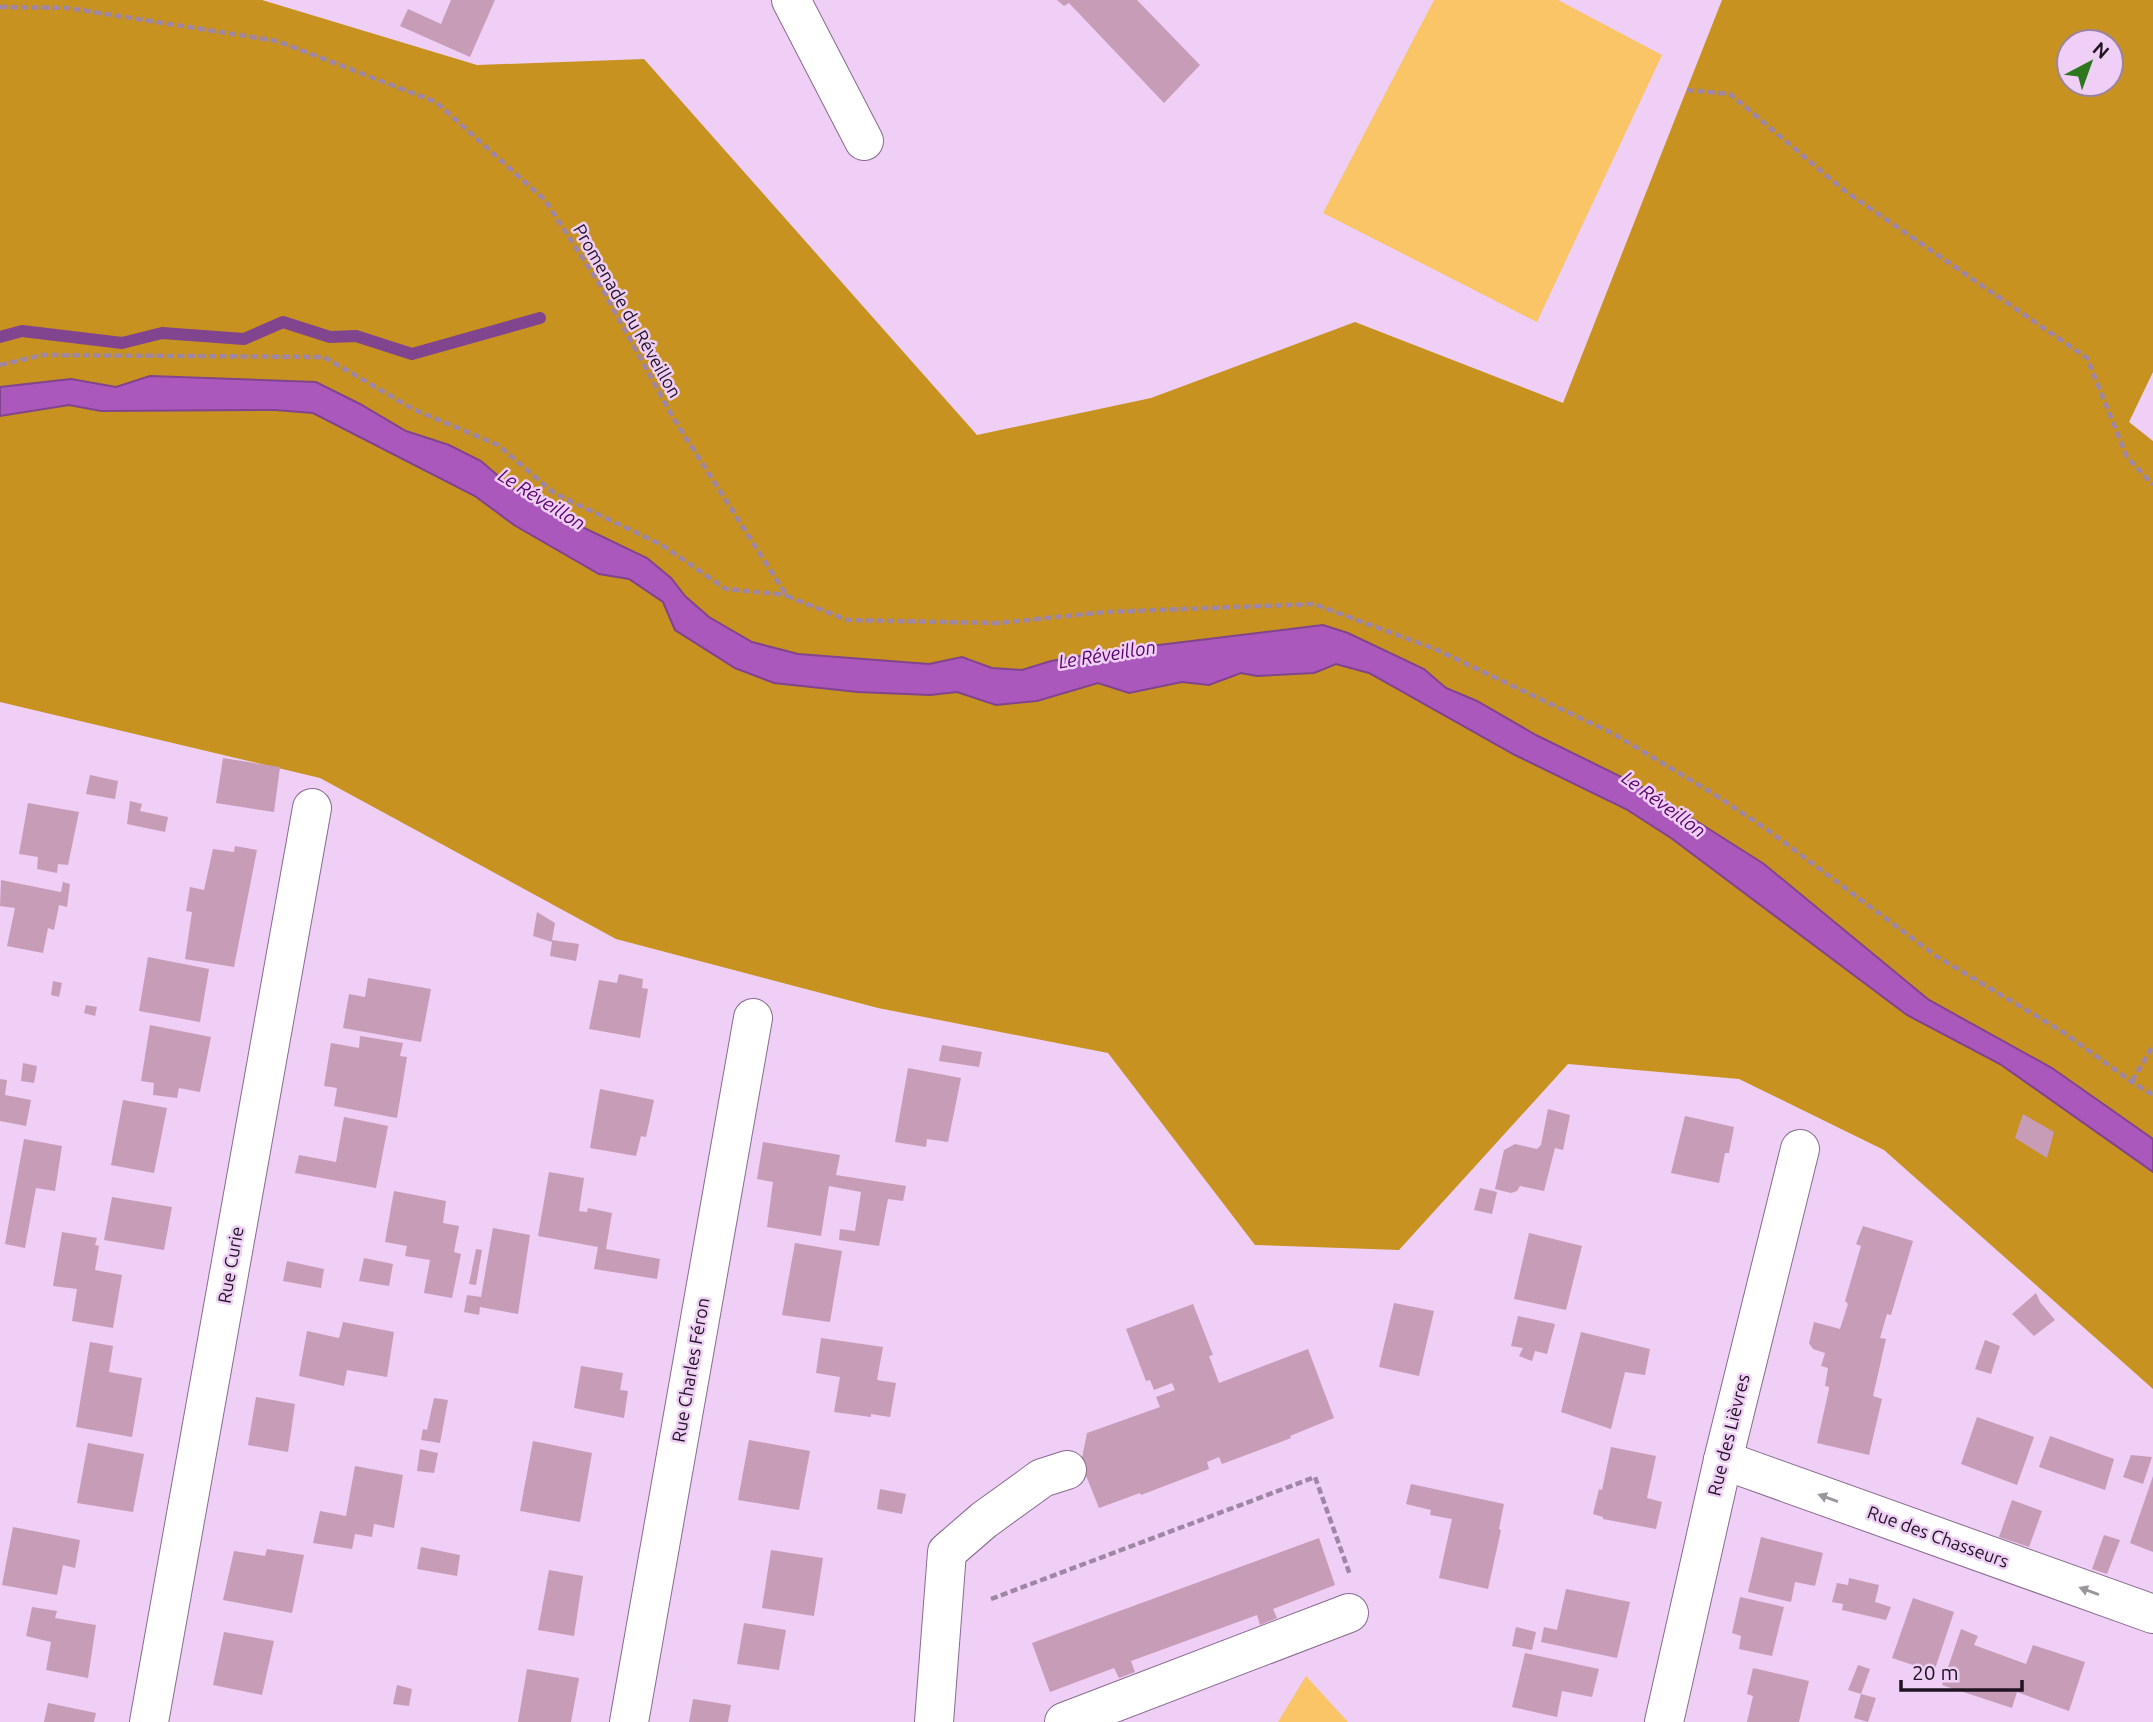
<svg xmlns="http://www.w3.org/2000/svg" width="2153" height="1722" font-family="Ubuntu,sans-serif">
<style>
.green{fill:#f9c567}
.forest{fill:#c79220;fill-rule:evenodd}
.water{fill:#ab58bc;stroke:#81448e;stroke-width:2}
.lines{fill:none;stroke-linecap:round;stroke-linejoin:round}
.stream{stroke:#81448e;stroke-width:12}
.building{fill:#c79cb7}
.minor-casing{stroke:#886b8e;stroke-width:40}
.path{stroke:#9f86a4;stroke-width:4.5;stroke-dasharray:7 3.5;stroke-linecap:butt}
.minor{stroke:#fff;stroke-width:38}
.oneway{fill:#9b959c}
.labels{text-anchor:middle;stroke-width:5;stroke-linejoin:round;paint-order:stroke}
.street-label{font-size:18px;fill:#201422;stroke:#efcff6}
.water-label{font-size:19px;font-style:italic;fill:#570166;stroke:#efcff6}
</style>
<rect width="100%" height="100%" fill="#efcff6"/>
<g class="green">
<path d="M1434 0H1558L1662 55 1537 322 1323 213Z"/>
<path d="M1306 1676 1348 1722H1278Z"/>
</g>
<path class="forest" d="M0 0H262L477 65 644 59 977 435 1151 398 1355 322 1563 403 1722 0H2153V372L2129 422 2153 441V1389L1884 1150 1739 1079 1568 1064 1399 1250 1255 1245 1108 1053 878 1008 616 939 320 778 0 702ZM2069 42H2111V84H2069Z"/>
<path class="water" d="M150 376 316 382 360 404 406 431 449 445 481 461 511 487 551 512 647 558 671 578 685 596 709 617 752 642 798 654 929 664 962 657 992 668 1022 670 1051 661 1109 651 1323 625 1348 633 1424 669 1446 688 1477 701 1536 735 1646 789 1764 864 1929 1000 2052 1068 2153 1139V1172L2000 1064 1907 1015 1671 838 1626 809 1515 755 1369 673 1336 664 1314 673 1257 676 1241 673 1209 685 1182 682 1129 693 1098 683 1037 701 996 705 957 692 930 695 858 692 774 683 735 668 675 630 663 602 629 579 599 574 514 525 475 496 313 413 275 410 101 411 69 405 0 416V387L71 379 116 387Z"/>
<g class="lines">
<path class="stream" d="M0 337 22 331 122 343 162 333 244 339 283 322 330 337 356 336 412 354 540 318"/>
</g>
<g class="building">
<path d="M451 0H495L470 57 400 26 408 9 441 24Z"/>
<path d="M1057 0H1137L1200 65 1164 103 1069 3 1064 6Z"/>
<path d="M223 758 280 767 274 812 216 803Z"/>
<path d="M90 775 118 781 115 799 86 794Z"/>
<path d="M130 801 142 804 140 811 168 817 165 832 127 824Z"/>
<path d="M28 803 79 812 68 865 58 864 57 873 37 869 38 857 19 854Z"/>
<path d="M235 846 257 850 234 967 185 959 192 912 186 911 190 887 204 890 213 849 234 852Z"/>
<path d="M1 880 61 892 63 882 70 884 67 907 59 905 54 930 48 928 43 953 7 946 15 908 0 906Z"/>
<path d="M537 912 555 923 552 940 579 944 576 961 550 956 552 942 533 936Z"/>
<path d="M148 957 209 969 200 1022 139 1011Z"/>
<path d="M619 974 643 979 642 988 648 989 640 1038 589 1029 599 980 617 983Z"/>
<path d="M368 978 431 989 421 1042 343 1028 349 994 365 997Z"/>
<path d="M53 981 62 983 59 997 51 995Z"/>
<path d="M86 1005 97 1007 95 1016 84 1013Z"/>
<path d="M150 1025 211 1037 200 1092 179 1088 177 1098 153 1095 154 1083 141 1081Z"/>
<path d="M360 1036 403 1043 400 1056 407 1057 397 1118 334 1106 337 1088 324 1086 331 1043 359 1048Z"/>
<path d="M942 1045 982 1052 979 1067 939 1061Z"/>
<path d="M23 1063 37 1066 34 1083 21 1081Z"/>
<path d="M908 1068 961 1078 948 1142 927 1139 926 1147 895 1142Z"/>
<path d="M0 1079 7 1080 5 1095 31 1100 26 1126 0 1121Z"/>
<path d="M600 1089 654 1100 646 1137 641 1136 636 1156 590 1148Z"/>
<path d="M123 1100 167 1108 154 1173 111 1165Z"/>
<path d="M1548 1109 1570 1115 1563 1150 1555 1148 1544 1191 1520 1186 1517 1191 1511 1193 1495 1189 1504 1150 1515 1144 1537 1149 1541 1145Z"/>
<path d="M2023 1114 2054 1132 2047 1158 2015 1138Z"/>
<path d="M1685 1116 1734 1127 1729 1153H1725L1719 1183 1671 1173Z"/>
<path d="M344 1117 388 1126 376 1188 295 1173 299 1155 336 1162Z"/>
<path d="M24 1139 62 1146 55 1191 36 1188 25 1248 5 1244Z"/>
<path d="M763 1142 840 1155 836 1175 906 1186 903 1201 888 1199 879 1246 839 1240 840 1229 855 1231 861 1192 829 1186 821 1236 767 1227 773 1182 757 1179Z"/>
<path d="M549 1172 584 1178 579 1211 587 1212 588 1208 612 1213 606 1249 660 1259 657 1279 594 1269 598 1247 538 1236Z"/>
<path d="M1480 1188 1497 1192 1492 1214 1474 1210Z"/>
<path d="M394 1191 446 1201 443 1223 459 1226 454 1252 461 1254 452 1298 424 1293 430 1260 405 1256 407 1246 385 1242Z"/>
<path d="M112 1197 172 1207 164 1250 104 1240Z"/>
<path d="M1863 1226 1913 1241 1891 1315 1887 1314 1880 1338 1886 1339 1873 1396 1882 1399 1869 1455 1817 1443 1829 1389V1387L1825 1386 1828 1368 1821 1366 1825 1353 1813 1349 1809 1343 1814 1322 1840 1329 1848 1304 1845 1301 1861 1246 1856 1244Z"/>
<path d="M493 1228 530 1235 518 1314 480 1307 479 1315 464 1312 467 1295 481 1297Z"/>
<path d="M62 1232 97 1238 95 1245 99 1246 95 1270 122 1275 113 1328 72 1321 77 1289 53 1286Z"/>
<path d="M1529 1233 1582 1246 1566 1310 1514 1299Z"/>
<path d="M795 1243 842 1251 830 1322 782 1315Z"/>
<path d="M476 1249 482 1250 476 1285 469 1284Z"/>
<path d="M364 1258 393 1264 389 1286 359 1281Z"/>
<path d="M287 1261 324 1269 321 1288 283 1281Z"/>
<path d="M2036 1293 2040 1302 2055 1320 2034 1336 2012 1314Z"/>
<path d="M1394 1303 1434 1311 1419 1376 1379 1367Z"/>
<path d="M1193 1304 1213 1355 1209 1356 1219 1383 1308 1349 1334 1418 1290 1436 1291 1438 1222 1464 1219 1457 1207 1462 1209 1469 1141 1495 1140 1493 1099 1508 1081 1463 1087 1433 1160 1407 1156 1397 1175 1390 1172 1383 1154 1390 1150 1380 1146 1381 1126 1329Z"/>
<path d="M1518 1316 1555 1324 1547 1354 1535 1351 1532 1361 1519 1356 1523 1348 1511 1346Z"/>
<path d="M343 1322 394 1332 387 1377 347 1370 344 1386 299 1376 307 1331 339 1338Z"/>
<path d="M1581 1332 1650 1349 1645 1375 1625 1372 1611 1429 1561 1412Z"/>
<path d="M821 1338 883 1347 877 1380 896 1383 890 1417 871 1414V1417L834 1412 840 1377 816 1373Z"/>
<path d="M1985 1340 2000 1346 1991 1374 1975 1369Z"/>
<path d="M90 1342 113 1346 109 1372 142 1378 132 1437 76 1427Z"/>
<path d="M581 1366 623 1373 620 1390 628 1391 624 1418 574 1408Z"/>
<path d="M256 1397 295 1404 288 1452 248 1445Z"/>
<path d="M434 1398 448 1400 440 1443 421 1440 423 1429 427 1430Z"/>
<path d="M1977 1417 2034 1437 2017 1485 1961 1464Z"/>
<path d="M2050 1436 2114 1459 2105 1490 2039 1467Z"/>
<path d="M749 1440 810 1451 799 1510 738 1500Z"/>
<path d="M533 1441 592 1453 580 1522 520 1511Z"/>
<path d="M88 1443 144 1454 133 1512 77 1503Z"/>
<path d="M1611 1447 1656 1456 1647 1498 1662 1502 1656 1529 1603 1519V1517L1593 1514 1599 1489 1602 1490Z"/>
<path d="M420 1449 438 1453 434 1473 417 1471Z"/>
<path d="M2131 1455 2152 1457 2143 1484 2123 1477Z"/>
<path d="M355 1466 403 1475 394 1528 374 1524 372 1537 355 1534 352 1549 313 1543 320 1511 346 1516Z"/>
<path d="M2153 1476V1552L2130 1543Z"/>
<path d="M1411 1484 1504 1504 1499 1529 1501 1530 1488 1589 1439 1578 1452 1519 1430 1515 1431 1510 1406 1504Z"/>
<path d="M880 1489 906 1494 902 1514 877 1509Z"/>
<path d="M2012 1500 2042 1511 2029 1547 1999 1537Z"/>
<path d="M13 1527 80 1540 75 1568 63 1565 57 1595 2 1585Z"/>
<path d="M2104 1535 2120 1540 2107 1574 2092 1569Z"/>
<path d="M1761 1537 1823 1553 1815 1586 1795 1582 1791 1602 1748 1592Z"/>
<path d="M1319 1538 1335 1585 1273 1609 1277 1618 1260 1625 1257 1615 1131 1661 1135 1672 1119 1678 1114 1668 1050 1692 1032 1643Z"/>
<path d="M421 1547 460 1555 457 1576 417 1569Z"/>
<path d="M267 1549 304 1555 292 1613 223 1600 234 1551 265 1556Z"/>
<path d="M771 1550 823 1558 814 1616 762 1608Z"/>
<path d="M549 1570 583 1576 574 1636 538 1630Z"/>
<path d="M1849 1578 1879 1585 1875 1602 1891 1607 1886 1620 1842 1610 1843 1604 1832 1602 1837 1583 1848 1585Z"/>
<path d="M1566 1589 1630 1602 1617 1658 1541 1642 1544 1627 1557 1630Z"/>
<path d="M1740 1597 1784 1607 1772 1656 1739 1649 1741 1636 1732 1633Z"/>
<path d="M1913 1598 1954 1612 1934 1672 1892 1658Z"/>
<path d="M32 1607 57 1611 55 1618 96 1625 88 1678 46 1670 51 1642 26 1636Z"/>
<path d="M744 1623 786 1630 779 1670 737 1664Z"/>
<path d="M1516 1627 1536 1632 1532 1650 1512 1646Z"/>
<path d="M1961 1629 1978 1636 1974 1645 2026 1664 2033 1645 2085 1662 2069 1711 2017 1692 2012 1708 1942 1685Z"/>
<path d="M224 1632 274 1641 262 1695 213 1685Z"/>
<path d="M1525 1653 1599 1669 1592 1697 1562 1691 1557 1717 1512 1707Z"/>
<path d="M1858 1665 1870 1669 1861 1694 1848 1690Z"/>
<path d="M1753 1668 1809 1681 1799 1722H1747L1753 1696 1747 1694Z"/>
<path d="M527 1669 579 1678 571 1722H518Z"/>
<path d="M397 1685 412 1689 409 1706 393 1704Z"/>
<path d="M1861 1694 1876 1698 1868 1722 1854 1718Z"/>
<path d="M693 1699 731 1705 728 1722H689Z"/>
<path d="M48 1703 96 1713 94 1722H44Z"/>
</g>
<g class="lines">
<defs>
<g id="minor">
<path d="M791 0 864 141"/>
<path d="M1723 1460 2153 1614"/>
<path d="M149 1722 312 808"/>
<path d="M629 1722 753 1018"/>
<path d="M934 1722 947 1552 984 1520 1042 1478 1067 1470"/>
<path d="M1064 1722 1349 1613"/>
<path d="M1664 1722 1723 1460 1800 1149"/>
</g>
</defs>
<use href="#minor" class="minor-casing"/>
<g class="path">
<path d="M0 7 68 8 277 41 436 102 545 200 600 285 674 419 787 596 847 620 998 623 1106 612 1314 604 1435 649 1612 733 1709 791 1765 828 1936 956 2063 1032 2132 1082 2153 1095"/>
<path d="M1687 90 1730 94 1845 191 2087 358 2127 457 2153 485"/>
<path d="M0 365 43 355 324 357 413 409 498 445 554 493 662 545 726 589 787 595"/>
<path d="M2132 1081 2153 1046"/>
<path d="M991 1599 1315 1477 1350 1575"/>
</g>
<use href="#minor" class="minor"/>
</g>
<defs><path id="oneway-solid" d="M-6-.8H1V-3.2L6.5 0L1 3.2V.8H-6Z" transform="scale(1.75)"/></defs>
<g class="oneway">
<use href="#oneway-solid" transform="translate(1828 1498) rotate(-160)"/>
<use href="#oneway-solid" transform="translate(2089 1591) rotate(-160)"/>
</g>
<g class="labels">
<g class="street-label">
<text transform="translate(627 311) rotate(60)" y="6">Promenade du Réveillon</text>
<text transform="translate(231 1265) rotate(-80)" y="6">Rue Curie</text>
<text transform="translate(691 1370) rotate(-80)" y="6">Rue Charles Féron</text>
<text transform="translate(1729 1435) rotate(-76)" y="6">Rue des Lièvres</text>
<text transform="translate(1938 1537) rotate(20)" y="6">Rue des Chasseurs</text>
</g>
<g class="water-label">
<text transform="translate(542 499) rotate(32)" y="7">Le Réveillon</text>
<text transform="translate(1107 654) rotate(-9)" y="7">Le Réveillon</text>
<text transform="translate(1664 804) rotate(36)" y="7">Le Réveillon</text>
</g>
</g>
<g transform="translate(2090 63) rotate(41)"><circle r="33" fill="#efcff6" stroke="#9c84a1" stroke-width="2"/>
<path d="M0-5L12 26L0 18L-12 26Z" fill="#2d781e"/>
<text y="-10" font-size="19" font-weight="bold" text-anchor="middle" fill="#201422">N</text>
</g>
<path d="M1901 1680v10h121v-10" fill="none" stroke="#201422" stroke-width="3.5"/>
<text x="1912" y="1680" font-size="21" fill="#201422" stroke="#efcff6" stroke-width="5" paint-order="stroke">20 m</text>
</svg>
